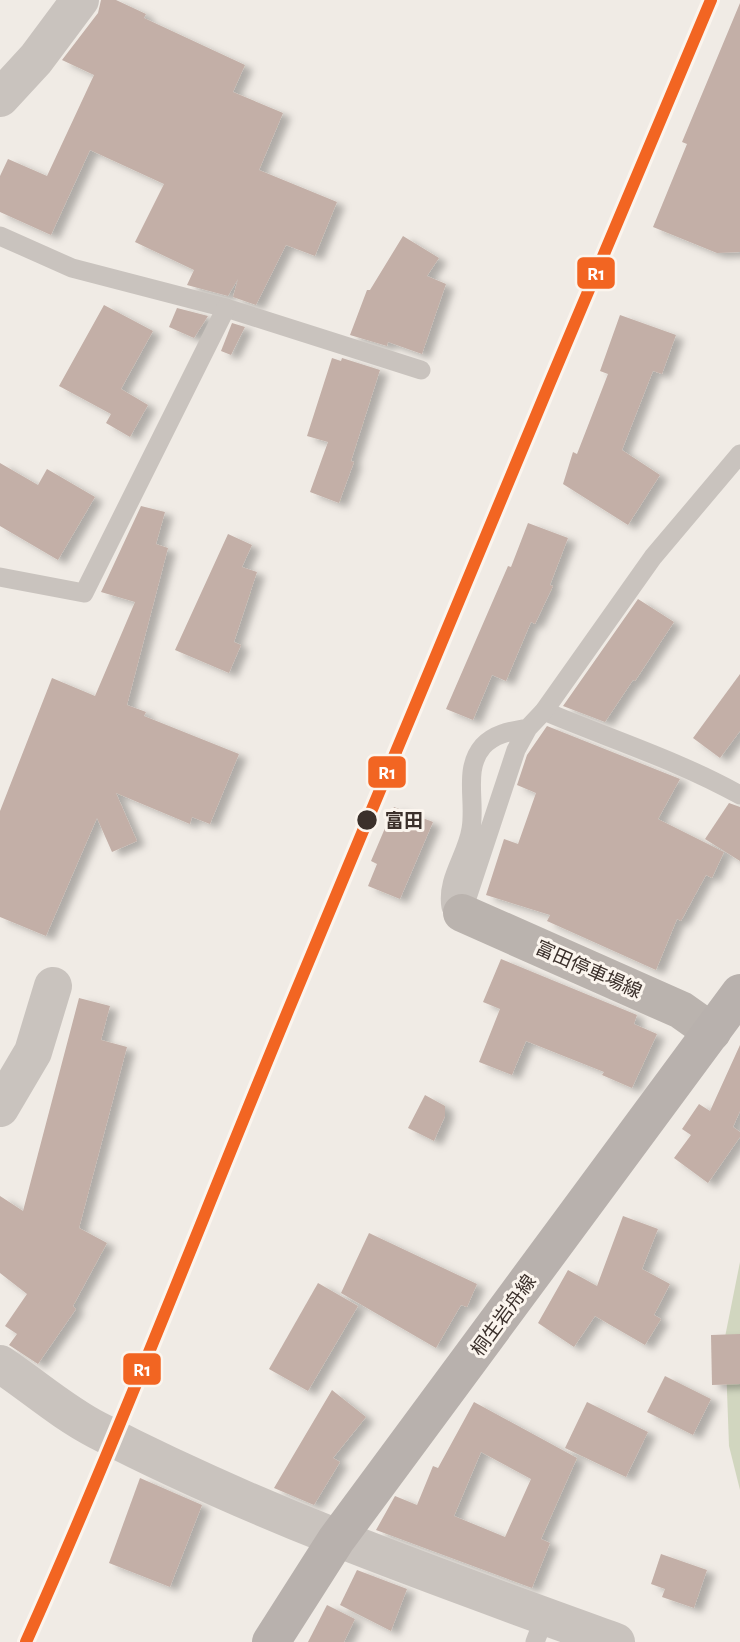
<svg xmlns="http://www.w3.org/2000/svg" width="740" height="1642" font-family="'Alegreya Sans','Noto Sans JP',sans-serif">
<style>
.green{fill:#d1d6bf}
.building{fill:#c3afa7;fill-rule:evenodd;filter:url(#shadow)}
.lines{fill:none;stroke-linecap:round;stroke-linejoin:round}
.service{stroke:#c9c3be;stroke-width:19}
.minor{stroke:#c9c3be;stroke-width:38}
.secondary{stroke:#bab3ae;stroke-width:38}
.primary{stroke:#b8b1ad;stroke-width:38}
.rail-1-casing{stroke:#fbf5ee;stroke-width:18}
.rail-1{stroke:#f26522;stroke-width:12}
.stop-dot{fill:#3b302b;stroke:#fbf5ee;stroke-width:2.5}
.labels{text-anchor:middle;stroke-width:6;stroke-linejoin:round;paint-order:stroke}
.stop-label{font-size:19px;font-weight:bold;fill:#3b302b;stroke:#fbf5ee;text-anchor:start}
.street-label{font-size:19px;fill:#3b302b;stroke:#fbf5ee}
.line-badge{stroke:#fbf5ee;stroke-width:2.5}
.badge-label{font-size:19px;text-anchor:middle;font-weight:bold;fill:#fff}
</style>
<defs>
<filter id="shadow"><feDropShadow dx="8" dy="4.5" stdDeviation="3.5" flood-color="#0004"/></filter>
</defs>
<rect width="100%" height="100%" fill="#f0ebe5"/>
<path class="green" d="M740 1262V1490L729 1446 725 1337Z"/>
<g class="building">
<path d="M101 0H116L146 14 144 18 245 65 233 92 283 113 259 170 337 202 315 256 286 245 256 305 233 297 238 279 228 296 187 285 194 270 135 242 164 184 90 150 51 235 0 212V176L8 159 47 176 94 75 62 60 98 13Z"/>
<path d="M740 3V252L717 253 653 227 687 144 682 142Z"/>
<path d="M403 236 439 258 427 276 446 284 422 354 388 342 387 346 350 335 367 290H370Z"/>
<path d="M104 305 153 331 121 389 148 405 130 437 106 423 111 414 59 386Z"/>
<path d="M177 308 208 316 194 338 169 327Z"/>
<path d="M620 315 676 335 662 374 653 371 622 450 660 475 628 525 563 484 573 452 577 454 608 374 600 371Z"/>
<path d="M232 323 245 327 231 355 221 351Z"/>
<path d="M332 358 341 361 342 358 380 370 351 461 354 462 339 503 310 492 328 442 307 436Z"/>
<path d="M0 463 38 485 47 469 95 497 58 560 0 526Z"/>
<path d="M141 506 165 512 156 544 168 548 127 705 146 712 144 716 239 754 210 824 192 817 190 824 116 793 137 841 112 852 97 818 46 936 0 917V811L52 678 95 696 135 602 101 592Z"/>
<path d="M528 523 568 538 550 585 553 586 535 624 531 622 506 681 492 675 473 720 446 709 508 566 511 567Z"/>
<path d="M228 534 252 545 242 567 257 572 234 642 241 645 229 673 175 650Z"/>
<path d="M638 599 674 622 635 681 633 680 605 722 563 706Z"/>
<path d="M740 674V731L720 758 693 738Z"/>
<path d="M547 726 680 779 658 819 724 852 712 878 706 875 681 921 677 919 656 970 547 921 550 915 486 895 504 839 518 844 536 793 517 785 527 755Z"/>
<path d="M729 803 740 807V861L705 839Z"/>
<path d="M394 807 433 822 400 899 368 886 377 864 371 861Z"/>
<path d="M501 959 637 1015 634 1024 657 1034 632 1088 602 1075 604 1072 526 1041 512 1075 479 1062 500 1009 483 1002Z"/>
<path d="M79 998 110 1006 101 1040 127 1047 79 1228 107 1243 73 1306 76 1309 38 1364 9 1345 17 1334 5 1326 27 1294 0 1273V1196L23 1211Z"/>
<path d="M740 1045V1111L733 1127 740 1132V1137L708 1183 674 1158 691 1135 682 1129 699 1104 710 1111Z"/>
<path d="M425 1095 445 1106V1116L434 1141 408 1128Z"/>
<path d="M623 1216 658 1229 642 1269 670 1284 654 1315 661 1319 645 1345 595 1316 574 1347 538 1323 568 1270 597 1286Z"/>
<path d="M369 1233 477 1284 467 1307 461 1305 436 1348 341 1293Z"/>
<path d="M318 1283 358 1306 308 1391 269 1369Z"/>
<path d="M740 1334V1384L712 1385 711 1335Z"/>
<path d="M665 1376 711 1399 693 1435 647 1412Z"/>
<path d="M332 1390 366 1417 333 1458 340 1462 314 1505 274 1488Z"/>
<path d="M474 1402 577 1458 541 1539 550 1543 532 1588 376 1530 395 1496 417 1505 433 1466 438 1468ZM481 1452 531 1479 505 1537 454 1516Z"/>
<path d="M587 1402 648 1432 626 1477 565 1448Z"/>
<path d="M140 1478 202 1505 170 1587 109 1563Z"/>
<path d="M661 1554 707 1570 694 1608 662 1597 665 1589 651 1584Z"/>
<path d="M357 1570 407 1589 391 1631 340 1605Z"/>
<path d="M327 1605 355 1619 344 1642H308Z"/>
</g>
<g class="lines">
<g class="service">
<path d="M0 236 72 268 226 308 421 370"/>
<path d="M0 577 84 593 226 308"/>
<path d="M544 711C610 739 677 760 740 795"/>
<path d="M528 728C512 731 495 733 483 746 463 769 476 801 471 829 467 856 446 879 451 907L462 913 516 750 528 728 544 711 653 557 740 454"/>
<path d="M535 1642 545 1616"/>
</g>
<g class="minor">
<path d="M0 98 36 59 80 0"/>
<path d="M0 1108 33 1052 53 986"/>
<path d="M0 1364C32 1385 62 1412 97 1430 263 1516 440 1578 616 1642"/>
</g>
<path class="secondary" d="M462 913 681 1010 712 1032"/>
<path class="primary" d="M271 1642 336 1540 740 993"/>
<defs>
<path id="rail-1" d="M26 1642C120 1432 202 1218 290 1006 428 670 570 335 711 0"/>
</defs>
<use href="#rail-1" class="rail-1-casing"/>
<use href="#rail-1" class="rail-1"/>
</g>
<circle class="stop-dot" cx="367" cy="820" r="11"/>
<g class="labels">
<g class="stop-label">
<text x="385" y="827">富田</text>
</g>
<g class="street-label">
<text transform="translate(589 969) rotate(24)" y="7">富田停車場線</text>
<text transform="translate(503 1315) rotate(-54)" y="7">桐生岩舟線</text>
</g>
</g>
<g class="line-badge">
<rect x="576" y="256" width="40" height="34" rx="7" fill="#f26522"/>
<rect x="367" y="755" width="40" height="34" rx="7" fill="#f26522"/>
<rect x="122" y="1352" width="40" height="34" rx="7" fill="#f26522"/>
</g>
<g class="badge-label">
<text x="596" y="280">R1</text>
<text x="387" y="779">R1</text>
<text x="142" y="1376">R1</text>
</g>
</svg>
